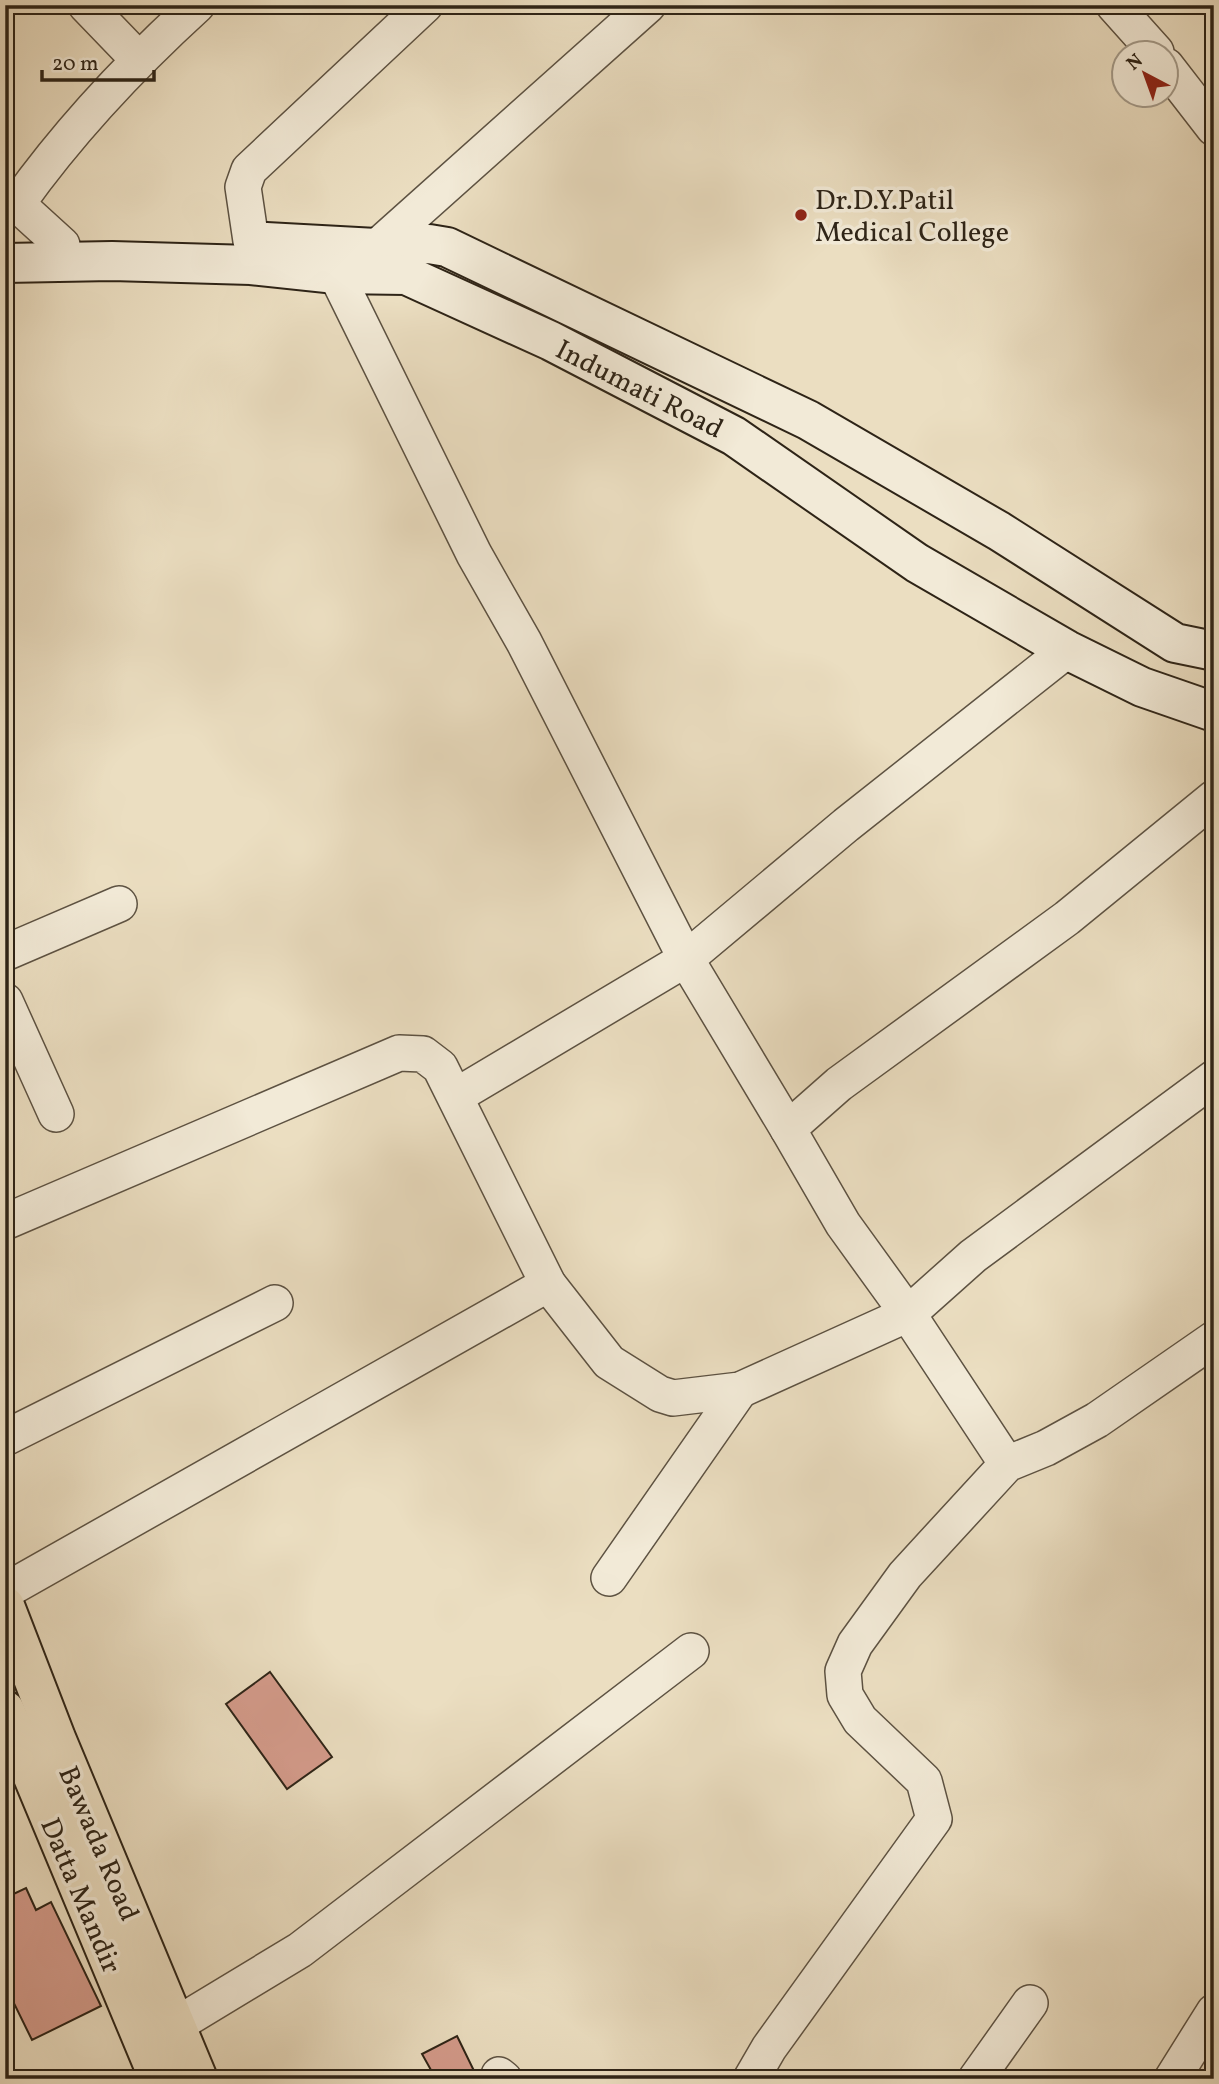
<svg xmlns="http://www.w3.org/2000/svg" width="1219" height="2084" font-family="Vollkorn,serif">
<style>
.building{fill:#d49b8b;stroke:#2e2417;stroke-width:2}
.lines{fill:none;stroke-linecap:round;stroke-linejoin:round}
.minor-casing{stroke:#5d5242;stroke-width:38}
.secondary-casing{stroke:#2e2417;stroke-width:42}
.primary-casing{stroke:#2e2417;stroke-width:42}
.minor{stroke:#f2ead7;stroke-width:35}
.secondary{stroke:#f2ead7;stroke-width:38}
.primary{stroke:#ebdec1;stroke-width:38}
.poi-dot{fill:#8f2418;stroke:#f2ead7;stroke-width:2.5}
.labels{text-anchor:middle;stroke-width:7;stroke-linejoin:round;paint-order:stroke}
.poi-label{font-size:28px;fill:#2e2417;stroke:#f2ead7;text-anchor:start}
.street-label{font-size:28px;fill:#2e2417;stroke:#f2ead7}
</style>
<rect width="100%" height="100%" fill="#ebdec1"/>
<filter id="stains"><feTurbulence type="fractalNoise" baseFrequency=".00286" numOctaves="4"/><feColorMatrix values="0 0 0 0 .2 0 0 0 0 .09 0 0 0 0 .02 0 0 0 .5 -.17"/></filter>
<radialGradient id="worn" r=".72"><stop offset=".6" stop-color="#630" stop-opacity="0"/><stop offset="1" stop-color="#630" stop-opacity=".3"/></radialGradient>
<g class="building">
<path d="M270 1672 332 1757 287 1789 226 1704Z"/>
<path d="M26 1888 36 1910 51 1902 101 2006 32 2040 5 1985V1898Z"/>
<path d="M457 2036 478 2079H436L422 2054Z"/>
</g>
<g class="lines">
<defs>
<g id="minor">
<path d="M86 5 138 59"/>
<path d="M1114 5 1156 52"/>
<path d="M1166 66 1214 128"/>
<path d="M251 241 243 187 249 170 425 5"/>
<path d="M62 245 17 204C69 131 130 66 197 5"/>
<path d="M376 248 648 5"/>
<path d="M336 274 474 554 524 642 686 959 456 1096"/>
<path d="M5 953 119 904"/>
<path d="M5 1001 56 1114"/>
<path d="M788 1129 686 959 846 825 1067 650"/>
<path d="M5 1222 399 1053 423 1054 440 1067 548 1284 609 1362 660 1394 673 1398 740 1390 908 1314 973 1256 1214 1078"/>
<path d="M5 1438 275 1303"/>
<path d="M1007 1464 908 1314 843 1224 788 1129 839 1084 1067 918 1214 798"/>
<path d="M609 1578 740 1390"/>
<path d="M5 1591 548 1284"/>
<path d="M176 2025 300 1950 691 1651"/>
<path d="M499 2075 504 2079"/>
<path d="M751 2079 769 2048 934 1819 924 1781 860 1720 845 1695 843 1671 855 1644 905 1575 1007 1464 1046 1448 1097 1420 1214 1339"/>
<path d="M976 2079 1030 2003"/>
<path d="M1172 2079 1214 2012"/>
</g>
<g id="secondary">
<path d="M266 242 376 248 429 244 447 247 808 420 999 531 1175 643 1214 651"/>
<path d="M5 263 112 261 251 265 336 274 406 275 551 341 734 436 917 563 1067 650 1142 687 1214 712"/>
</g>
<g id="primary">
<path d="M5 1606 56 1738 198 2079"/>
<path d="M5 1710 159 2079"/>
</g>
</defs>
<use href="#minor" class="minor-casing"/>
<use href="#secondary" class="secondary-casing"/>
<use href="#primary" class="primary-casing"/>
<use href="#minor" class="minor"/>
<use href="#secondary" class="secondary"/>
<use href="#primary" class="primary"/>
</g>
<circle class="poi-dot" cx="801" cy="215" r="7"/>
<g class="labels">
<g class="poi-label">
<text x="815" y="209">Dr.D.Y.Patil<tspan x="815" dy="32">Medical College</tspan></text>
</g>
<g class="street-label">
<text transform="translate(640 388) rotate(27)" y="10">Indumati Road</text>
<text transform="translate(100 1843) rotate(67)" y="10">Bawada Road</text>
<text transform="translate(82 1895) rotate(67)" y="10">Datta Mandir</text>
</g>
</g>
<rect width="1219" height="2084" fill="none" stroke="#ebdec1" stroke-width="28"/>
<rect x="7" y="7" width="1205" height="2070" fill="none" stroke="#2e2417" stroke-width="3.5"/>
<rect x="14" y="14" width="1191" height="2056" fill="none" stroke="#2e2417" stroke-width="2"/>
<g transform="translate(1145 74) rotate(319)"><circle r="33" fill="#f2ead7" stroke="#a49b8a" stroke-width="2"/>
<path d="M0-5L12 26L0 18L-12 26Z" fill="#8f2418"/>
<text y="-10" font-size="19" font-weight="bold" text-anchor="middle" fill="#2e2417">N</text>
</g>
<path d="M42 70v10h112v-10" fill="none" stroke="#2e2417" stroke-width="3.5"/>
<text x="52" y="70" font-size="21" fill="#2e2417" stroke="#f2ead7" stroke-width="5" paint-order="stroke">20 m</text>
<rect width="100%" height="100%" filter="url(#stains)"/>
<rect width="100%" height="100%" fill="url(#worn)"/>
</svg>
